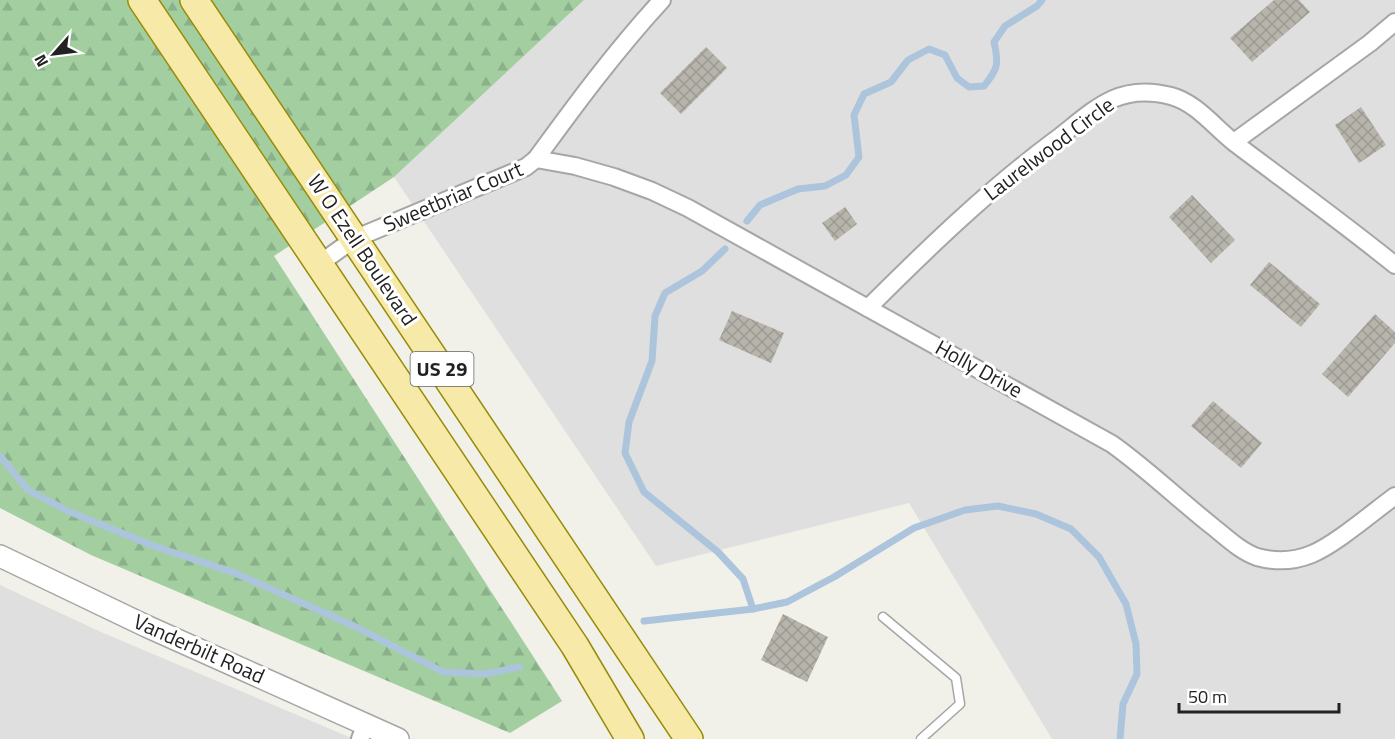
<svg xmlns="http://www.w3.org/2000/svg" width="1395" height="739" font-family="'Titillium Web',sans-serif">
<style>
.residential{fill:#e0dfdf}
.forest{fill:url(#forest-firs)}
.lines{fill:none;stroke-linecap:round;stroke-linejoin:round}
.stream{stroke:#acc5dc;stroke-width:7}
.building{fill:url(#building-cross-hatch)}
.service-casing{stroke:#a6a6a6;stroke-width:11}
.minor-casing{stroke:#a6a6a6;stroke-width:20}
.tertiary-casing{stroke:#a6a6a6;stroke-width:24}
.primary-casing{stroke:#978c09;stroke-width:30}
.service{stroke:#fff;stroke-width:8}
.minor{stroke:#fff;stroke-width:16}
.tertiary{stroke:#fff;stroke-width:21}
.primary{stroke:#f7e9a8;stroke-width:27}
.labels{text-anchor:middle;stroke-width:6;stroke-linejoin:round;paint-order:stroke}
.shield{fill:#fff;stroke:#646464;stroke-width:1.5}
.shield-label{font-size:20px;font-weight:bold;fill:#222}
.street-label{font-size:21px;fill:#222;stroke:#fff}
</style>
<defs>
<pattern id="forest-firs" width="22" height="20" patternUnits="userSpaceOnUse" patternTransform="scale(1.5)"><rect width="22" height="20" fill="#a2cea0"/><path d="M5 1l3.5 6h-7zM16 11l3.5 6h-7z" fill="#8bb18a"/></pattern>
<pattern id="building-cross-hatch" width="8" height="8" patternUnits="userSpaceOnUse" patternTransform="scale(1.5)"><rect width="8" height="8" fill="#b7b4ac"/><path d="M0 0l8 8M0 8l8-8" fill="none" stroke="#9d9a94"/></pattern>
</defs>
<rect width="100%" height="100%" fill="#f1f1e9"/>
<g class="residential">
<path d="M584 0H1395V739H1052L909 503 656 566 394 177Z"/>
<path d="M0 585 101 632 354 739H0Z"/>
</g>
<path class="forest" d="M0 0H584L394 177 274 256 562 701 510 733 91 555 0 508Z"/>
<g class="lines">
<g class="stream">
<path d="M747 221 760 205 798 189 825 186 846 175 859 157 854 115 864 94 891 82 908 60 929 49 945 55 957 78 969 87 984 86C998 69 999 64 994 42L1005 26 1037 6 1042 0"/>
<path d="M725 249 702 271 665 293 655 316 652 361 629 422 625 453 644 492 718 552 743 579 753 609"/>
<path d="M0 456 28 490 68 511 151 545 235 573 354 626 443 672 485 674 519 667"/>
<path d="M644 621 753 609 787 602 834 577 914 528 965 510 998 506 1036 514 1071 529 1099 557 1126 604 1136 644 1137 674 1123 704 1120 739"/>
</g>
</g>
<g class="building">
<path d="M1274 0H1299L1310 12 1252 62 1230 38Z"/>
<path d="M706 47 727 68 681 114 660 93Z"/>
<path d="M1361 107 1386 145 1359 163 1335 125Z"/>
<path d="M1192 195 1235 240 1211 263 1169 217Z"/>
<path d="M845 207 857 224 835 241 822 223Z"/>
<path d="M1269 262 1320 304 1301 327 1250 285Z"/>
<path d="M732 311 784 333 771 363 719 340Z"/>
<path d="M1375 314 1395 332V343L1348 397 1322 374Z"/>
<path d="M1213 401 1262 443 1241 468 1191 426Z"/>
<path d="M783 614 828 637 807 682 761 660Z"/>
</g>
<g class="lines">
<defs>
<path id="service" d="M883 617 956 678 960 704 921 739"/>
<g id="minor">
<path d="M1234 142 1370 43 1395 22"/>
<path d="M536 159 575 166 614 177 652 191 688 208 1112 444C1147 469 1178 499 1212 526 1226 537 1240 551 1257 557 1275 562 1295 561 1312 554 1336 544 1373 512 1395 496"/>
<path d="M319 264 354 239 526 167 536 159C576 104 616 50 662 0"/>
<path d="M868 308C927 249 987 191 1054 141 1073 127 1091 109 1113 99 1131 91 1152 91 1171 96 1197 103 1215 128 1236 144 1289 184 1343 223 1395 265"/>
<path d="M360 739 366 724"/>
</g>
<path id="tertiary" d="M0 556 146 626 398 739"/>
<g id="primary">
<path d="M142 0 575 646 630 739"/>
<path d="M194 0 689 739"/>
</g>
</defs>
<use href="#service" class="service-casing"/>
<use href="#minor" class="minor-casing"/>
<use href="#tertiary" class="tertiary-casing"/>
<use href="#primary" class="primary-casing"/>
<use href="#service" class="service"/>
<use href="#minor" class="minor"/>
<use href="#tertiary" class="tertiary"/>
<use href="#primary" class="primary"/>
</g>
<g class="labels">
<rect class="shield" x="410.5" y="352" width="63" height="34" rx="4.5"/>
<g class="shield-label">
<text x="442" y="376">US 29</text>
</g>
<g class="street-label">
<text transform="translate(1049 149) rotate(-37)" y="7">Laurelwood Circle</text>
<text transform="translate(453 197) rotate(-23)" y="7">Sweetbriar Court</text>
<text transform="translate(362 250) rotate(56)" y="7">W O Ezell Boulevard</text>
<text transform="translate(979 369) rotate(29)" y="7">Holly Drive</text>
<text transform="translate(199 649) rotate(24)" y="7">Vanderbilt Road</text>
</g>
</g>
<g transform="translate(54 54) rotate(242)" stroke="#ffffff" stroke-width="4.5" paint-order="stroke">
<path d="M0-4.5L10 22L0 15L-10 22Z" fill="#222222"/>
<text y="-9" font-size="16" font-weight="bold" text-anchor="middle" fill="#222222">N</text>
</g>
<path d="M1179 703v9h160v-9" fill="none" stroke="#222222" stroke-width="3"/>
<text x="1188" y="703" font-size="18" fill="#222222" stroke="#ffffff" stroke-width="4.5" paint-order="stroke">50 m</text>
</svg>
